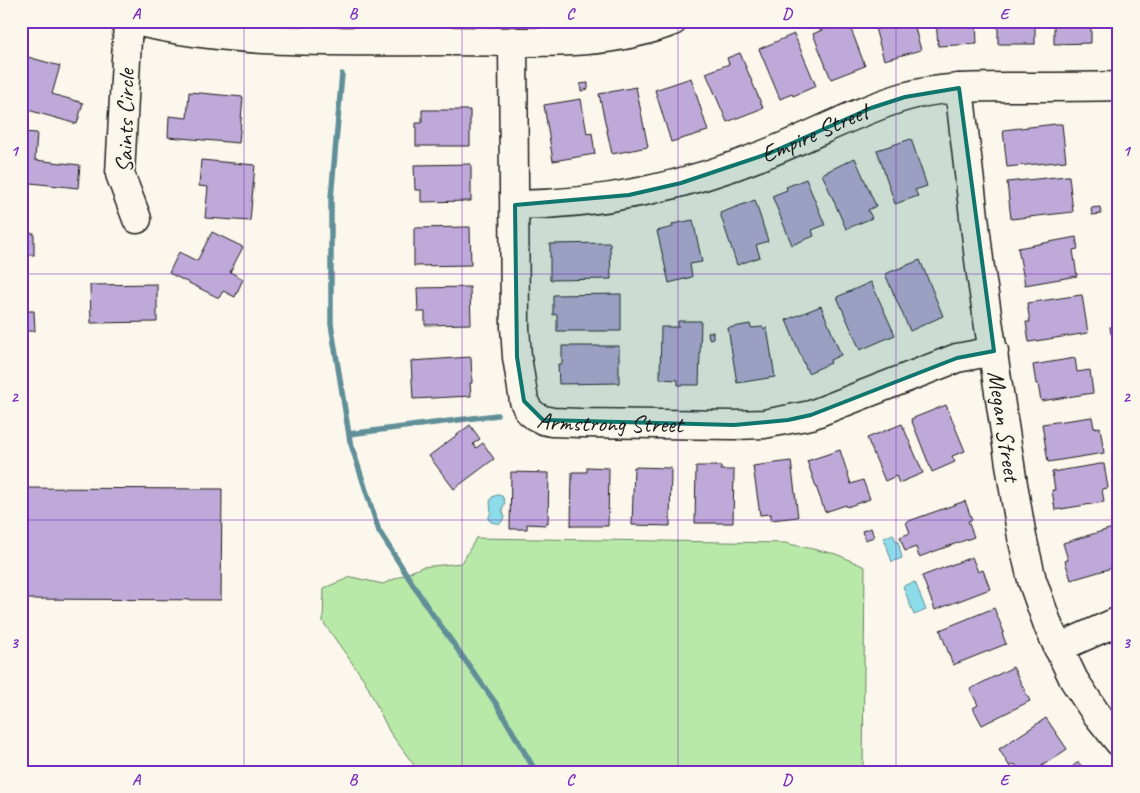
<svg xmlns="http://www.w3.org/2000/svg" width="1140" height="793" font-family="Caveat,sans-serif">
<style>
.green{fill:#b8e9a8;stroke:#6a8262}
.water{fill:#8ddcea;stroke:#608f98}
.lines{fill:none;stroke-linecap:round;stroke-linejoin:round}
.stream{stroke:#608f98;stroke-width:5.5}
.building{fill:#bfa9d8;stroke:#1c1c1c}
.minor-casing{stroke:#1c1c1c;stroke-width:31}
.minor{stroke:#fbf7ec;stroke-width:28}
.marked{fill:#0f766e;fill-opacity:0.2;stroke:#0f766e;stroke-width:4;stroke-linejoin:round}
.grid{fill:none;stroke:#7b2cbf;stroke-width:1;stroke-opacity:0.55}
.labels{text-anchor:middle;stroke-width:4;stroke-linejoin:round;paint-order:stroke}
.street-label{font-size:24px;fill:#1c1c1c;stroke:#fbf7ec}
.neatline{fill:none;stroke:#7b2cbf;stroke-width:2}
.grid-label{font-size:16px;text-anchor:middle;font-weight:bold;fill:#7b2cbf}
</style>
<rect width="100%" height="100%" fill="#fbf7ec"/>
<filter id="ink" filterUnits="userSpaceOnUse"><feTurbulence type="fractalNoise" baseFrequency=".02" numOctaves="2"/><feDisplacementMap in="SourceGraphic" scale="10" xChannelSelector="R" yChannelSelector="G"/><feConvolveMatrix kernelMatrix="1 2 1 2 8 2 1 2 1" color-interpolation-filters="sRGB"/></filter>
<g filter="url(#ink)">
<path class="green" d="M476 538 785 543 836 554 865 567 863 772H419L389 731 365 681 323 622 324 588 351 577 383 584 422 567 462 563Z"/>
<g class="water">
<path d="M497 495 502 496 505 502 502 510 505 517 500 524 491 522 488 519 491 512 490 502 492 497Z"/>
<path d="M893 534 896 541H898L902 558 892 562 884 538Z"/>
<path d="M915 582 926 610 914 615 903 586Z"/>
</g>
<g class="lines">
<g class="stream">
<path d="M342 74 331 198V324L350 441 379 531 428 608 497 705 536 772"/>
<path d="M349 434 497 415"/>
</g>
</g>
<g class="building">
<path d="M826 21H848L865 66 831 79 813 34 824 29 822 23Z"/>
<path d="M873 21H913L921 50 884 60Z"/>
<path d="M936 21H976L977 44 938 46Z"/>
<rect x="998" y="21" width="37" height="23"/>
<path d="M1054 21H1091V43L1054 44Z"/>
<path d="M794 34 816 86 793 96 792 94 780 99 759 49Z"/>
<path d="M740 53 763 108 727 122 706 73 729 64 727 58Z"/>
<path d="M21 55 60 66 52 94 83 103 77 124 21 108Z"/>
<path d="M691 78 708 131 671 142 655 90Z"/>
<path d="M588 83V89L581 91 580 84Z"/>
<path d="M636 87 648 147 612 154 599 94Z"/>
<path d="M189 92 243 97 239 143 168 137 169 116 187 118Z"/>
<path d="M581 99 587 134 592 133 595 154 553 161 544 105Z"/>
<path d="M422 110H470V146H416V123H422Z"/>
<path d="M1056 124H1062L1066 161 1007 167 1003 130Z"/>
<path d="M21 132 37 133 35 160 80 165 78 188 21 182Z"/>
<path d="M911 139 927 186 915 190 918 196 895 204 877 150Z"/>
<path d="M855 158 876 206 868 210 872 218 846 229 822 174Z"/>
<path d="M201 160 255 165 250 221 205 218 208 187 199 186Z"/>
<path d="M471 164V201L421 202V190H415L414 165Z"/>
<path d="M1066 176H1069L1073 212 1011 219 1007 182Z"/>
<path d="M806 179 825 225 812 230 814 236 792 245 772 196 787 190 786 187Z"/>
<path d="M755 200 768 241 756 245 760 257 737 265 720 213Z"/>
<path d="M1100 207 1101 214 1092 215 1091 208Z"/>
<path d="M693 220 702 262 690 264 692 277 669 283 657 231 673 227 672 224Z"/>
<path d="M470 227 471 265 414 266V228Z"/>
<path d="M212 232 243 247 230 272 243 279 235 297 223 291 219 298 169 273 179 252 197 261Z"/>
<rect x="21" y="233" width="13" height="22"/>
<path d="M1076 237 1078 249 1073 250 1077 276 1025 285 1018 248Z"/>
<path d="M608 243H610L611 279 550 280V244Z"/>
<path d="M920 260 943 316 910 331 885 274Z"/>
<path d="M871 282 895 335 860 350 837 297Z"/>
<path d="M157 284V322L91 323 90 285Z"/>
<path d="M470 287 471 324 425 325V312H418L417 288Z"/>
<path d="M621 294V331H557V314L553 315V295Z"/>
<path d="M1081 295H1082L1088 333 1029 342 1026 322H1030L1027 303Z"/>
<path d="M821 306 841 355 830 360 831 363 808 373 786 320Z"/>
<path d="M21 311H34L35 331H21Z"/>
<path d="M678 321H701L699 385H678V380L660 379 661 327H678Z"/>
<path d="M750 324 751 328 763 327 764 329 767 328 775 377 737 383 728 328Z"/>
<path d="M1118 326 1119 332 1111 334 1110 327Z"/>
<path d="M708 332H713V338L709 339Z"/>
<path d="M562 346H619V383L559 384 558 364H562Z"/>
<path d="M471 357 472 383H470L471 396 413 399 411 361Z"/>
<path d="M1075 358 1077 372 1090 370 1093 393 1041 401 1038 384H1036L1033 365Z"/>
<path d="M946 405 965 451 952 456 955 462 932 472 911 419Z"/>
<path d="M1092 417 1094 428 1100 427 1104 453 1048 462 1042 424Z"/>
<path d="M902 424 923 473 899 483 896 476 885 481 867 438Z"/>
<path d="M470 425 480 439 473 444 476 448 483 443 494 459 454 489 429 456Z"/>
<path d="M840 450 851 484 863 480 870 499 847 507 846 505 825 512 807 461Z"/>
<path d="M791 461 798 517 771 520V514L760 515 753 466Z"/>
<path d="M1100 464H1104L1108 488 1102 489 1104 502 1055 510 1052 490H1055L1052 472Z"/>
<path d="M696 466H721V470H734L733 523H695Z"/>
<path d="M587 467 609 468 608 526H571L572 472H587Z"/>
<path d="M634 467 671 468 670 526 632 525Z"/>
<path d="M511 472 549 473 548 523H546L545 525 527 524V529H510Z"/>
<path d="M21 488 222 489 221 600 21 599Z"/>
<path d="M965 501 972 520 968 521 974 537 919 557 916 547 905 551 900 537 910 533 906 522Z"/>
<path d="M1116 527 1119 536V566L1071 580 1065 561 1068 560 1063 543Z"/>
<path d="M871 528 874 537 865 540 862 531Z"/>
<path d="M972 557 978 572 983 570 990 589 935 610 922 576Z"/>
<path d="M994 608 1004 632 1002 633 1006 644 953 665 940 630Z"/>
<path d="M1013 667 1030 701 982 725 973 708 978 705 970 689Z"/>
<path d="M1046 718 1067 749 1033 772H1020L1015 764 1010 767 999 749Z"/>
<path d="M1078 762 1087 772H1066Z"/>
</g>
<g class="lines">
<defs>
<g id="minor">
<path d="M128 21 120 174 137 219"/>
<path d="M135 21C238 46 346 41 452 41 525 41 603 49 673 21"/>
<path id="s1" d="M513 41 515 327 517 357 524 401 528 410 535 416 543 420 552 422 580 423 734 425 764 424 811 415 957 358 994 351"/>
<path id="s2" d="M959 88 980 268 1013 484 1022 537 1032 580 1049 628 1074 680 1095 712 1119 742"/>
<path id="s3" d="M515 205C604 204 685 187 768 153 814 135 857 111 904 97 942 86 982 87 1021 87 1053 87 1086 87 1119 86"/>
<path d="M1058 648 1119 621"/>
</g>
</defs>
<use href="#minor" class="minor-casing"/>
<use href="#minor" class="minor"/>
</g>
</g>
<path class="marked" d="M959 88 994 351 957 358 811 415 788 420 734 425 543 420 524 401 517 357 515 205 629 195 681 183 770 153 871 108 905 97Z"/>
<path class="grid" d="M244 21V772M462 21V772M678 21V772M896 21V772M21 274H1119M21 520H1119"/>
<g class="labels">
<g class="street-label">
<text transform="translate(125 121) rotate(-89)" y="8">Saints Circle</text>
<text dy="8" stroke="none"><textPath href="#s3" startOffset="311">Empire Street</textPath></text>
<text dy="8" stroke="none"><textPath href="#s1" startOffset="456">Armstrong Street</textPath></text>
<text dy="8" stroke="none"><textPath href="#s2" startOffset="341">Megan Street</textPath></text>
</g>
</g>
<rect width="1140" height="793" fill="none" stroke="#fbf7ec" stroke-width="55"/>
<rect x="28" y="28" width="1084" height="738" class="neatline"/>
<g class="grid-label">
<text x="136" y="19">A</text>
<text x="353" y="19">B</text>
<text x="570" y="19">C</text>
<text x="787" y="19">D</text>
<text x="1004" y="19">E</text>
<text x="14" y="156">1</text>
<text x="1126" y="156">1</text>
<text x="14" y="402">2</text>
<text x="1126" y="402">2</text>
<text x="14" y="648">3</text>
<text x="1126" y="648">3</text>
<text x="136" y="785">A</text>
<text x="353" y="785">B</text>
<text x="570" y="785">C</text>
<text x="787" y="785">D</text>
<text x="1004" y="785">E</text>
</g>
</svg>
